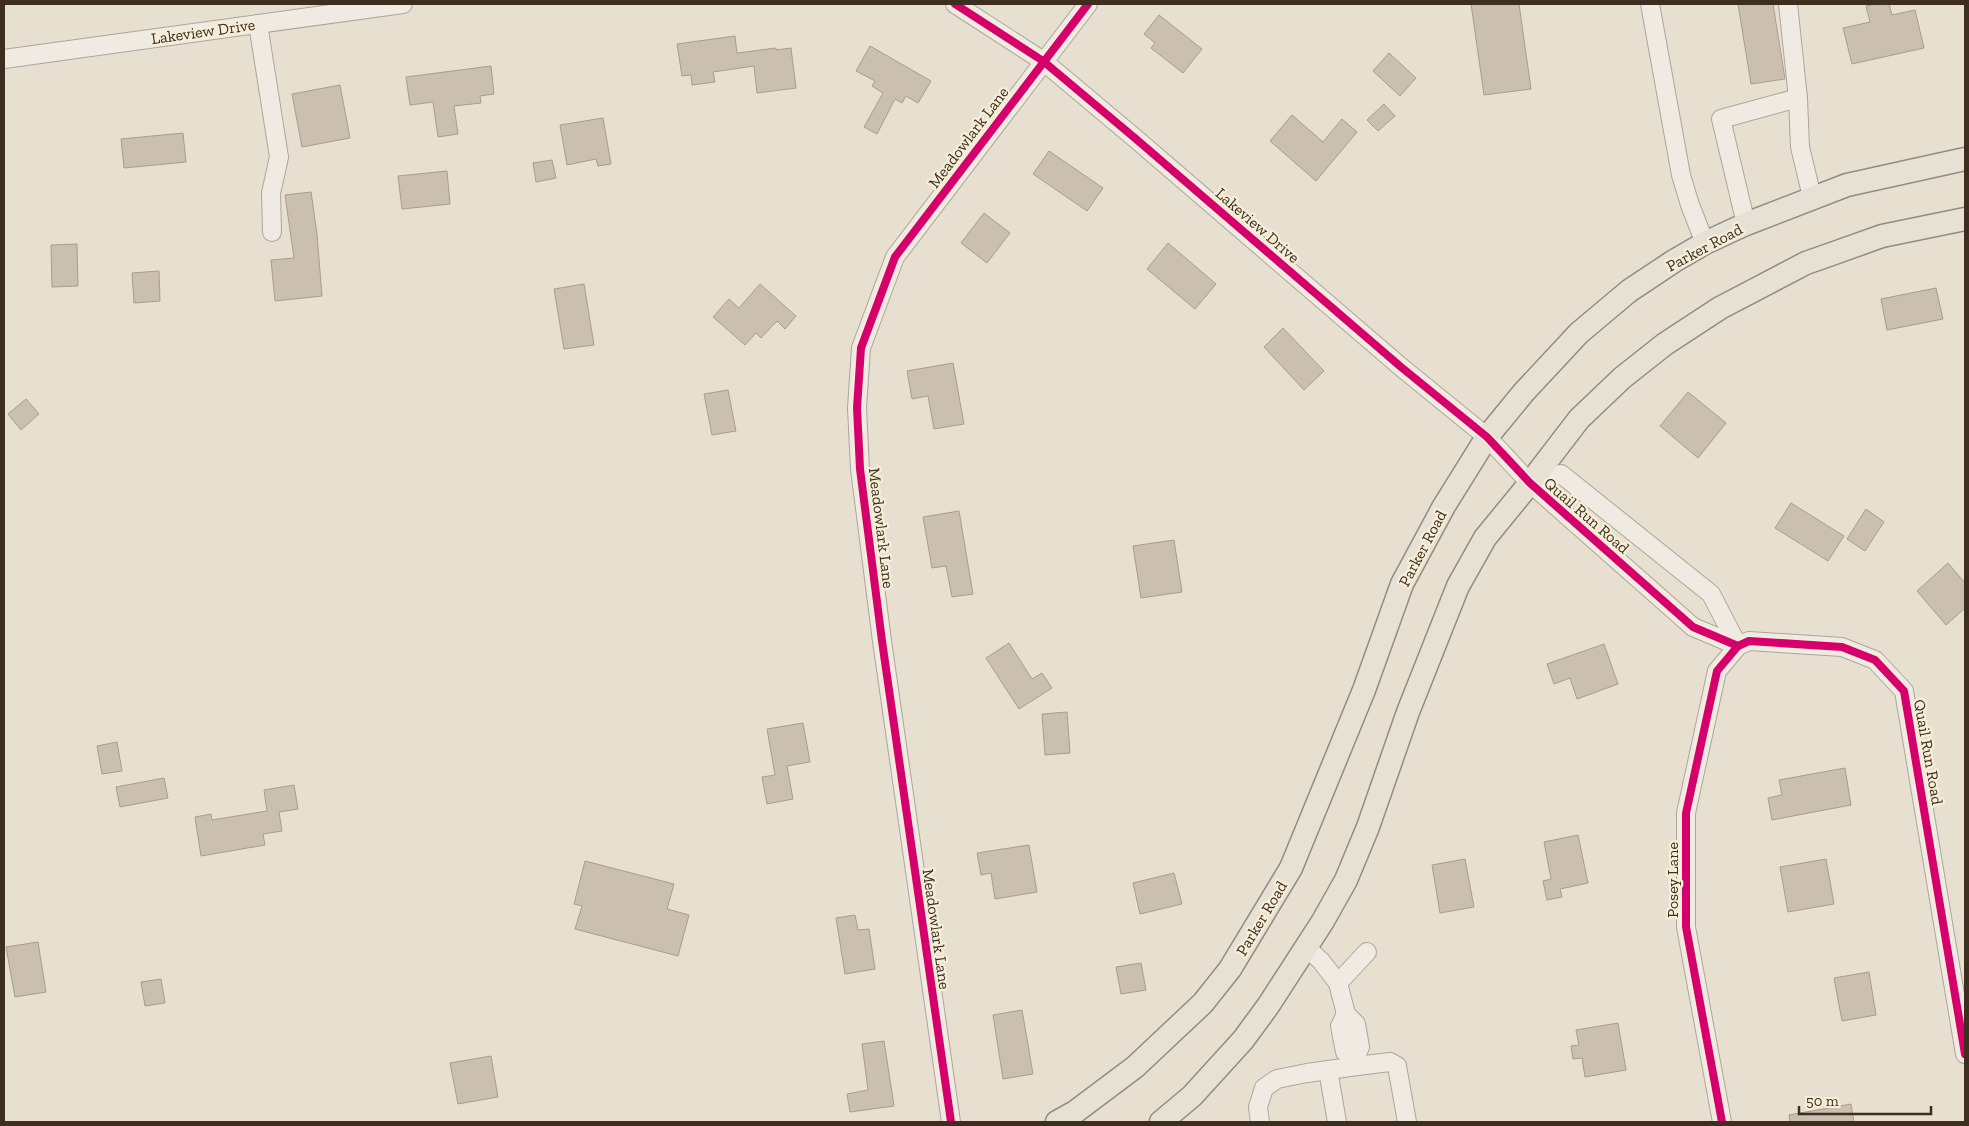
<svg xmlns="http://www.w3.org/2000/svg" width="1969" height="1126" font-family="'Zilla Slab',serif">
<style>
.building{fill:#cbbfb2;stroke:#a89c90}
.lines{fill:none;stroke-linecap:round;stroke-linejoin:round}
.minor-casing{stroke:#ada599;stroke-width:20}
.major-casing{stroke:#928b80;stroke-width:25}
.minor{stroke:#efebe3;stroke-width:18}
.major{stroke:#e6e1d4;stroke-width:22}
.cycleway-casing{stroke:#f7eed8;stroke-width:11}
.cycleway{stroke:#d6006c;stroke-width:8}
.labels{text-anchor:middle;stroke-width:4.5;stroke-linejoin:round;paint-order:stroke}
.street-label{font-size:16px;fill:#3d2e20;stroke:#f7eed8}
</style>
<rect width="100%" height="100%" fill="#e7e0d1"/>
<g class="building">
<path d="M1471 4H1519L1531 89 1484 95Z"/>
<path d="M1738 4H1773L1785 79 1751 84Z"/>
<path d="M1877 4H1889L1892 15 1915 10 1924 48 1852 64 1843 28 1870 22 1866 6Z"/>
<path d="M1159 15 1202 49 1183 73 1151 48 1155 43 1144 34Z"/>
<path d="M735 36 737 53 776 48V50L791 48 796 88 757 93 754 66 713 72 715 82 692 85 691 75 682 76 677 44Z"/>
<path d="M870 46 931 81 918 103 906 96 902 103 895 99 877 134 864 127 883 93 872 86 875 81 856 71Z"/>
<path d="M1389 53 1416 78 1400 96 1373 71Z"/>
<path d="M491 66 494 94 480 96 481 103 454 106 458 134 438 137 433 102 410 105 406 77Z"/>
<path d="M340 85 350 138 302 147 292 94Z"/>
<path d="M1384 104 1395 116 1378 131 1367 120Z"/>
<path d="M1292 115 1323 142 1342 119 1357 132 1316 181 1270 141Z"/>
<path d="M603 118 611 164 598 166 596 159 567 165 560 125Z"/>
<path d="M183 133 186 162 124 168 121 139Z"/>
<path d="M1049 151 1103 188 1087 211 1033 174Z"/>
<path d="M552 160 556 178 536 182 533 163Z"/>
<path d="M447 171 450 204 402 209 398 176Z"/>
<path d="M311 192 317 234 322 296 275 301 271 260 294 258 285 195Z"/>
<path d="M984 213 1010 233 987 263 961 243Z"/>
<path d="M1168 243 1216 284 1195 309 1147 269Z"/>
<path d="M77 244 78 286 52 287 51 245Z"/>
<path d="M159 271 160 301 134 303 132 273Z"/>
<path d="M584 284 594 345 564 349 554 289Z"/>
<path d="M760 284 796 316 785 329 777 321 761 338 756 333 745 345 713 317 729 299 739 308Z"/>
<path d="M1936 288 1943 319 1887 330 1881 299Z"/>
<path d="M1283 328 1324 371 1304 390 1264 347Z"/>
<path d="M953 363 964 424 934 429 928 396 912 399 907 371Z"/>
<path d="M728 390 736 431 712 435 704 394Z"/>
<path d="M1688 392 1726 423 1698 458 1660 426Z"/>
<path d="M26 399 39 414 21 430 8 414Z"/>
<path d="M1791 503 1844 536 1828 561 1775 528Z"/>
<path d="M1866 509 1884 522 1865 551 1847 539Z"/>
<path d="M959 511 973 594 952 597 946 566 932 568 923 517Z"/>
<path d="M1174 540 1182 592 1141 598 1133 546Z"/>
<path d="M1948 563 1965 583V608L1946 625 1917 591Z"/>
<path d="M1009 643 1032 679 1042 673 1052 688 1019 709 986 658Z"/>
<path d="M1604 644 1618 684 1577 699 1570 678 1554 684 1547 664Z"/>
<path d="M1067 712 1070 753 1045 755 1042 714Z"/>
<path d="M803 723 810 762 787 766 793 799 767 804 762 777 775 775 767 729Z"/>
<path d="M117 742 122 771 102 774 97 746Z"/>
<path d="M1845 768 1851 805 1772 820 1768 798 1782 795 1779 780Z"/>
<path d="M164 778 168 798 120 807 116 787Z"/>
<path d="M294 785 298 809 279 812 282 831 263 834 265 845 201 856 195 817 211 814 212 820 267 811 264 790Z"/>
<path d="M1578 835 1588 883 1560 889 1562 897 1547 900 1543 881 1551 879 1544 842Z"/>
<path d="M1029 845 1037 892 995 899 991 873 981 875 977 853Z"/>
<path d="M1465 859 1474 907 1440 913 1432 865Z"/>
<path d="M1826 859 1834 904 1788 912 1780 867Z"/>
<path d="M585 861 674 884 667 909 689 915 678 956 575 929 582 906 574 904Z"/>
<path d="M1174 873 1182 904 1140 914 1133 883Z"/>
<path d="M855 915 858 930 869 929 875 969 845 974 836 918Z"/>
<path d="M38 942 46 992 15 997 6 947Z"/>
<path d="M1141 963 1146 990 1121 994 1116 967Z"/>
<path d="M1869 972 1876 1015 1842 1021 1834 978Z"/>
<path d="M161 979 165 1003 145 1006 141 982Z"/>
<path d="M1022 1010 1033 1074 1003 1079 993 1015Z"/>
<path d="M1618 1023 1626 1070 1585 1077 1582 1058 1573 1059 1571 1046 1579 1045 1576 1030Z"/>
<path d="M884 1041 894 1106 850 1112 847 1094 868 1090 862 1044Z"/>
<path d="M491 1056 498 1097 458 1104 450 1063Z"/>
<path d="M1851 1104 1854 1122H1790L1789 1115Z"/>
</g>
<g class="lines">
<defs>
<g id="minor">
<path d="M955 4 1043 61 1136 139 1401 367 1487 437 1530 483 1693 627 1738 646"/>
<path d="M1650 4 1681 175 1690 205 1705 243"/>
<path d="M1788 4 1798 98 1800 147 1812 197"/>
<path d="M258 24 279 157 271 193 272 232"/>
<path d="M4 59 403 4"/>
<path d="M1746 224 1721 119 1798 98"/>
<path d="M1530 483 1561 474 1711 594 1738 646"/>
<path d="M1338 983 1367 952"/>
<path d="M1346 1014 1340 1026 1345 1052 1355 1059"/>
<path d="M1357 1066 1390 1062 1397 1066 1407 1122"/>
<path d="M1328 1070 1337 1122"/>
<path d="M951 1122 882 641 860 469 857 408 861 348 895 257 1088 4"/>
<path d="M1260 1122 1258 1107 1264 1088 1277 1079 1307 1073 1357 1066 1355 1059 1360 1047 1356 1024 1346 1014 1338 983 1321 961 1307 948 1299 959"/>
<path d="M1722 1122 1686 927V813L1717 671 1738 646 1749 641 1842 647 1875 660 1904 691 1965 1054"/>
</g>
<g id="major">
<path d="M1057 1122 1075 1112 1135 1067 1203 1003 1230 969 1291 868 1364 690 1402 584 1444 506 1487 437 1524 392 1579 333 1629 291 1674 261 1705 243 1746 224 1847 185 1965 159"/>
<path d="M1161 1122 1192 1096 1243 1040 1268 1006 1323 921 1346 880 1368 827 1408 712 1458 586 1485 538 1530 483 1579 419 1622 378 1665 344 1720 308 1806 263 1826 256 1882 236 1965 219"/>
</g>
</defs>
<use href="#minor" class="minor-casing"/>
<use href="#major" class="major-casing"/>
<use href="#minor" class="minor"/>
<use href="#major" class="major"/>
<defs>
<g id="cycleway">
<path d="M955 4 1043 61 1136 139 1401 367 1487 437 1530 483 1693 627 1738 646"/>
<path d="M951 1122 882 641 860 469 857 408 861 348 895 257 1088 4"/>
<path d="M1722 1122 1686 927V813L1717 671 1738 646 1749 641 1842 647 1875 660 1904 691 1965 1054"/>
</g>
</defs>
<use href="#cycleway" class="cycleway-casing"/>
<use href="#cycleway" class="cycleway"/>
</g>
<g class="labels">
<g class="street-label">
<text transform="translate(203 31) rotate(-8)" y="6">Lakeview Drive</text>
<text transform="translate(968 137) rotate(-53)" y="6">Meadowlark Lane</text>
<text transform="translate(1258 225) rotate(41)" y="6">Lakeview Drive</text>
<text transform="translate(1704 247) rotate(-28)" y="6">Parker Road</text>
<text transform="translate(1587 515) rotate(41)" y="6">Quail Run Road</text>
<text transform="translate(882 528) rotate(83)" y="6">Meadowlark Lane</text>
<text transform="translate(1422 548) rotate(-62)" y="6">Parker Road</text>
<text transform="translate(1929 752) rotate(80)" y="6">Quail Run Road</text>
<text transform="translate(1672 880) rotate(-90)" y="6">Posey Lane</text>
<text transform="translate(1261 918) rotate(-59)" y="6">Parker Road</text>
<text transform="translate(937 929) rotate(82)" y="6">Meadowlark Lane</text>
</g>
</g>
<rect width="1969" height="1126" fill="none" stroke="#3d2e20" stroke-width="10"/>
<path d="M1799 1106v8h132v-8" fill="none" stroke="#3d2e20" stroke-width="2.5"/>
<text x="1806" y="1106" font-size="15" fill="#3d2e20" stroke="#f7eed8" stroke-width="4" paint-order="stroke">50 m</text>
</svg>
